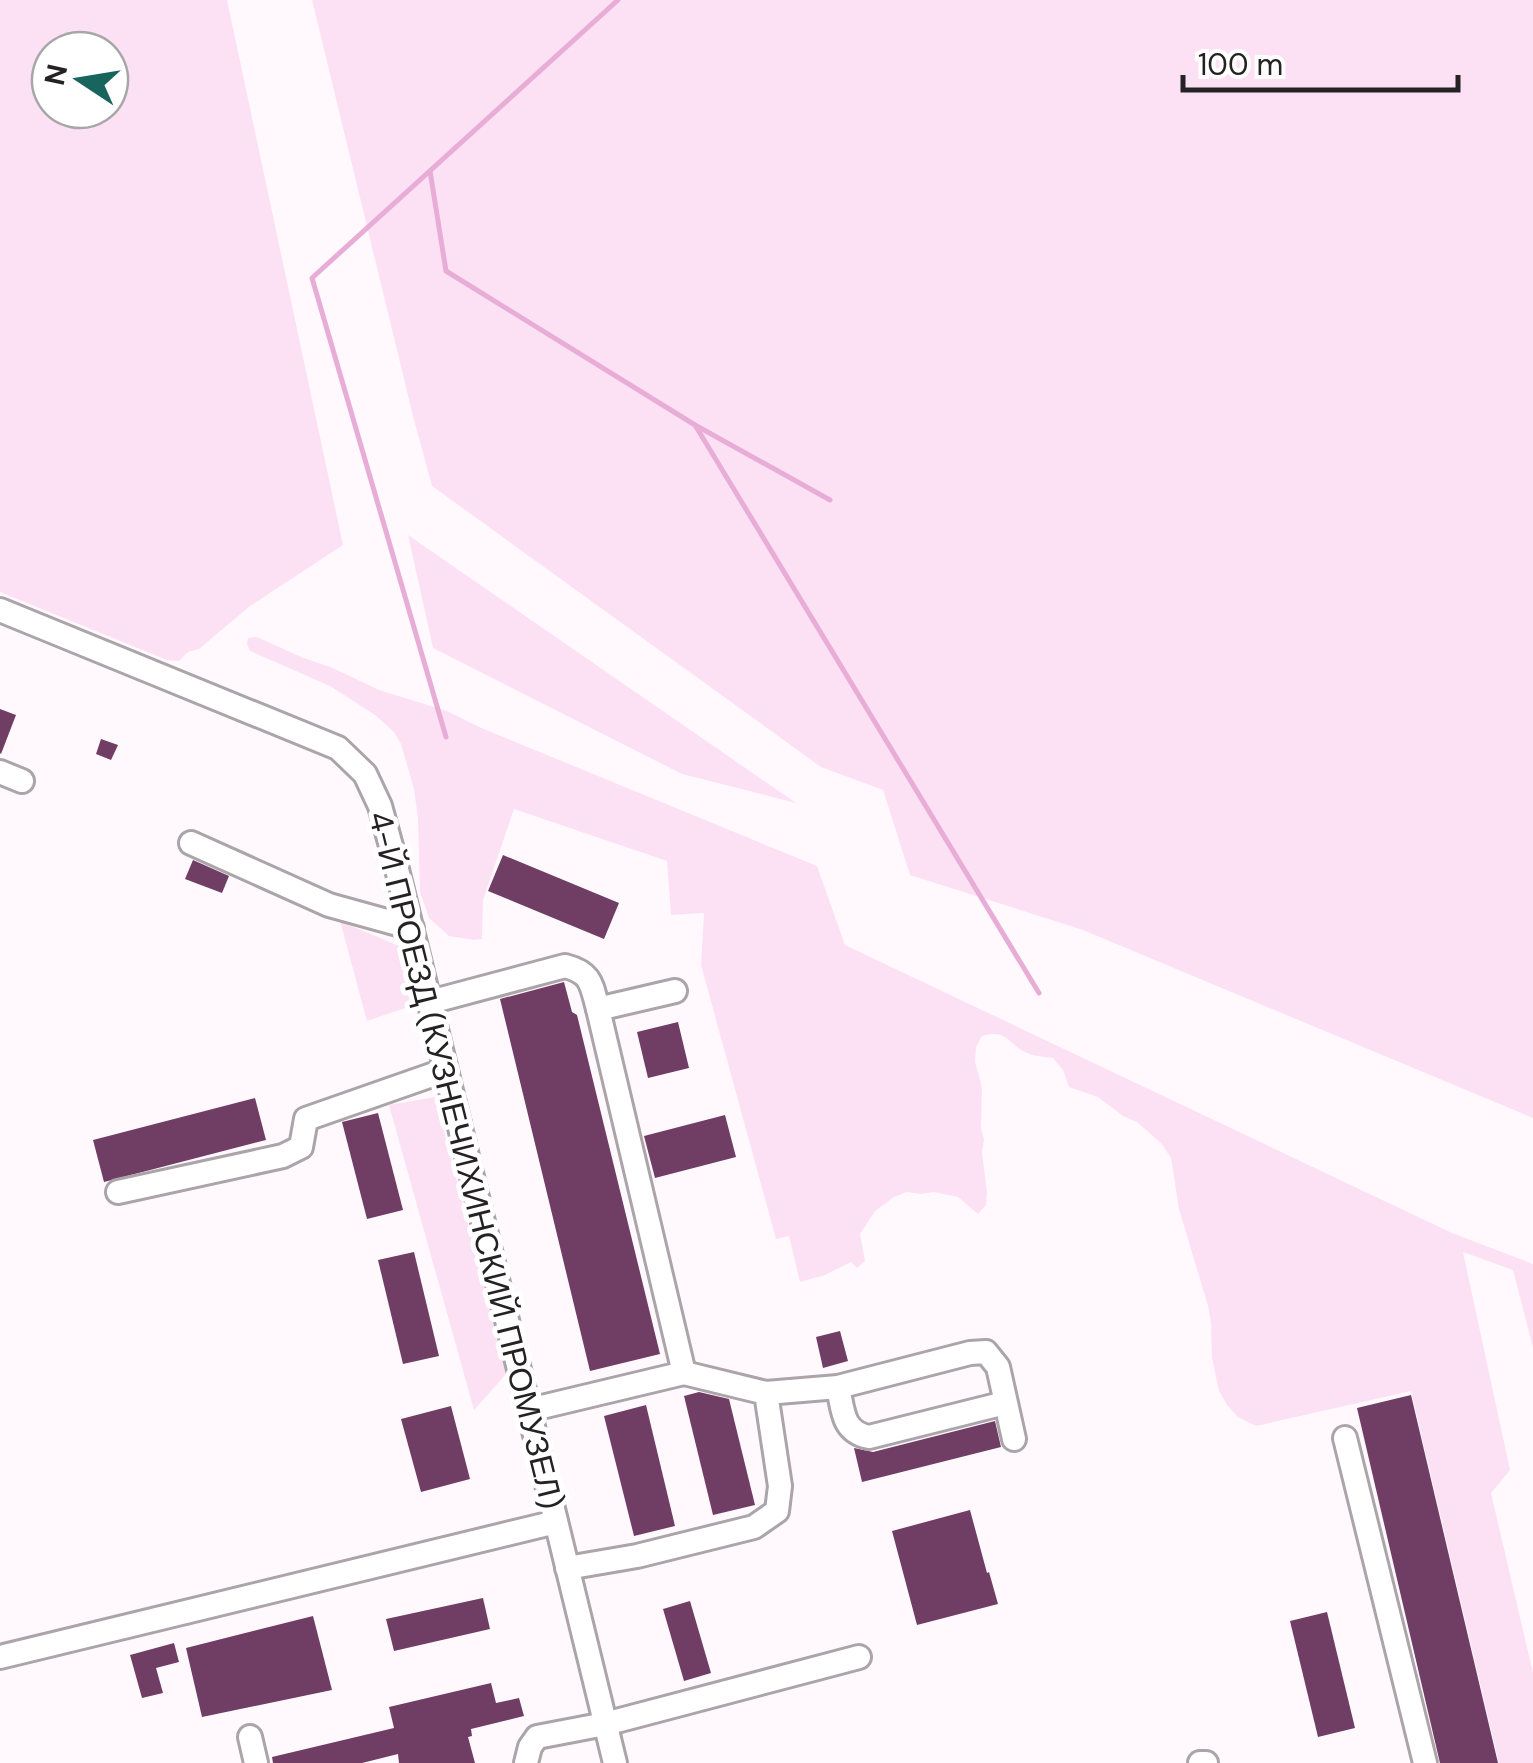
<svg xmlns="http://www.w3.org/2000/svg" width="1533" height="1763" font-family="'DM Sans',sans-serif">
<style>
.green{fill:#fce1f4;fill-rule:evenodd}
.lines{fill:none;stroke-linecap:round;stroke-linejoin:round}
.stream{stroke:#e8add7;stroke-width:5}
.building{fill:#703e64}
.minor-casing{stroke:#aba4a9;stroke-width:28}
.minor{stroke:#fff;stroke-width:22}
.labels{text-anchor:middle;stroke-width:10;stroke-linejoin:round;paint-order:stroke}
.street-label{font-size:32px;fill:#252224;stroke:#fff}
</style>
<rect width="100%" height="100%" fill="#fff9fd"/>
<g class="green">
<path d="M0 0H227L343 545 250 606 199 649 188 652 179 661 167 660 0 592ZM50 50H110V110H50Z"/>
<path d="M312 0H1533V1118L1083 930 910 875 883 790 821 767 432 486 413 416Z"/>
<path d="M408 535 796 803 682 774 433 648Z"/>
<path d="M257 637 301 657 333 668 379 690 447 711 479 727 817 866 845 945 1452 1233 1533 1264V1348L1513 1270 1463 1252 1510 1470 1491 1493 1533 1673V1763H1499L1411 1391 1256 1426 1238 1417 1227 1405 1219 1391 1212 1358 1211 1323 1208 1306 1179 1209 1171 1158 1161 1143 1137 1122 1123 1116 1098 1097 1069 1087 1063 1070 1053 1058C1045 1057 1034 1056 1027 1053 1008 1045 1008 1028 982 1036L976 1047 975 1062 982 1087 981 1128 984 1140 982 1152 987 1193 986 1205 978 1214 958 1197 934 1192 921 1194 907 1192 894 1197 875 1211 860 1234 865 1261 857 1268 851 1262 825 1275 800 1282 789 1236 776 1239 701 965 704 913 671 915 667 861 514 809 483 900 482 939 474 940 449 936 429 918 420 892 418 818 414 789 401 744 394 732 375 715 330 686 250 651 247 644 248 638Z"/>
<path d="M340 921 399 946 417 1004 367 1021Z"/>
<path d="M435 1097 507 1373 474 1410 389 1105Z"/>
</g>
<g class="lines">
<g class="stream">
<path d="M430 171 446 271 695 425 830 500"/>
<path d="M695 425 1039 993"/>
<path d="M446 737 312 278 618 0"/>
</g>
</g>
<g class="building">
<path d="M0 709 16 715 1 754 0 753Z"/>
<path d="M101 739 118 745 111 760 96 754Z"/>
<path d="M503 855 619 903 604 939 488 891Z"/>
<path d="M193 860 229 876 222 893 185 879Z"/>
<path d="M564 982 572 1012 577 1015 660 1354 590 1371 500 999Z"/>
<path d="M678 1022 689 1068 648 1078 637 1032Z"/>
<path d="M255 1098 266 1140 104 1182 93 1140Z"/>
<path d="M378 1113 403 1210 367 1219 342 1122Z"/>
<path d="M725 1115 736 1157 655 1178 644 1136Z"/>
<path d="M414 1252 439 1356 403 1364 378 1260Z"/>
<path d="M840 1331 848 1361 823 1368 816 1337Z"/>
<path d="M699 1392 729 1399 755 1505 713 1515 684 1396Z"/>
<path d="M1411 1395 1498 1763H1440L1357 1408Z"/>
<path d="M646 1405 675 1526 634 1536 604 1416Z"/>
<path d="M451 1406 470 1479 421 1492 401 1419Z"/>
<path d="M995 1421 1001 1447 862 1482 854 1448 873 1452Z"/>
<path d="M970 1510 987 1573 989 1572 998 1604 917 1625 892 1531Z"/>
<path d="M483 1598 490 1629 394 1651 386 1619Z"/>
<path d="M690 1601 711 1673 684 1681 663 1609Z"/>
<path d="M1327 1612 1355 1728 1318 1737 1290 1621Z"/>
<path d="M313 1616 332 1690 202 1717 186 1648Z"/>
<path d="M174 1643 179 1662 156 1668 163 1693 142 1698 130 1655Z"/>
<path d="M491 1683 496 1703 519 1698 524 1716 471 1729 472 1736 468 1737 475 1763H399L398 1754 362 1763H273L272 1757 394 1728 389 1707Z"/>
</g>
<g class="lines">
<defs>
<g id="minor">
<path d="M0 610 338 748 365 774 380 806 394 857 615 1763"/>
<path d="M0 772 22 781"/>
<path d="M191 843 329 905 412 928"/>
<path d="M430 1002 565 966C592 973 591 984 598 1009L684 1373 529 1410"/>
<path d="M598 1009 675 991"/>
<path d="M118 1192 283 1156 301 1147 306 1119 446 1070"/>
<path d="M838 1387C843 1410 842 1432 869 1437L1005 1403"/>
<path d="M766 1393 838 1387 970 1353 986 1352 998 1367 1014 1439"/>
<path d="M1345 1438 1425 1763"/>
<path d="M567 1568 637 1556 754 1527 777 1511 780 1486 766 1393 684 1373"/>
<path d="M0 1657 556 1522"/>
<path d="M250 1737 256 1763"/>
<path d="M526 1763 530 1747 537 1737 605 1724 859 1657"/>
<path d="M1200 1763H1206"/>
</g>
</defs>
<use href="#minor" class="minor-casing"/>
<use href="#minor" class="minor"/>
</g>
<g class="labels">
<g class="street-label">
<text transform="translate(466 1160) rotate(76)" y="11">4-Й ПРОЕЗД (КУЗНЕЧИХИНСКИЙ ПРОМУЗЕЛ)</text>
</g>
</g>
<g transform="translate(80 80) rotate(282)"><circle r="48" fill="#ffffff" stroke="#a8a7a7" stroke-width="2.5"/>
<path d="M0-8L18 38L0 25L-18 38Z" fill="#18655e"/>
<text y="-15" font-size="28" font-weight="bold" text-anchor="middle" fill="#252224">N</text>
</g>
<path d="M1183 75v15h275v-15" fill="none" stroke="#252224" stroke-width="5"/>
<text x="1198" y="75" font-size="30" fill="#252224" stroke="#ffffff" stroke-width="8" paint-order="stroke">100 m</text>
</svg>
